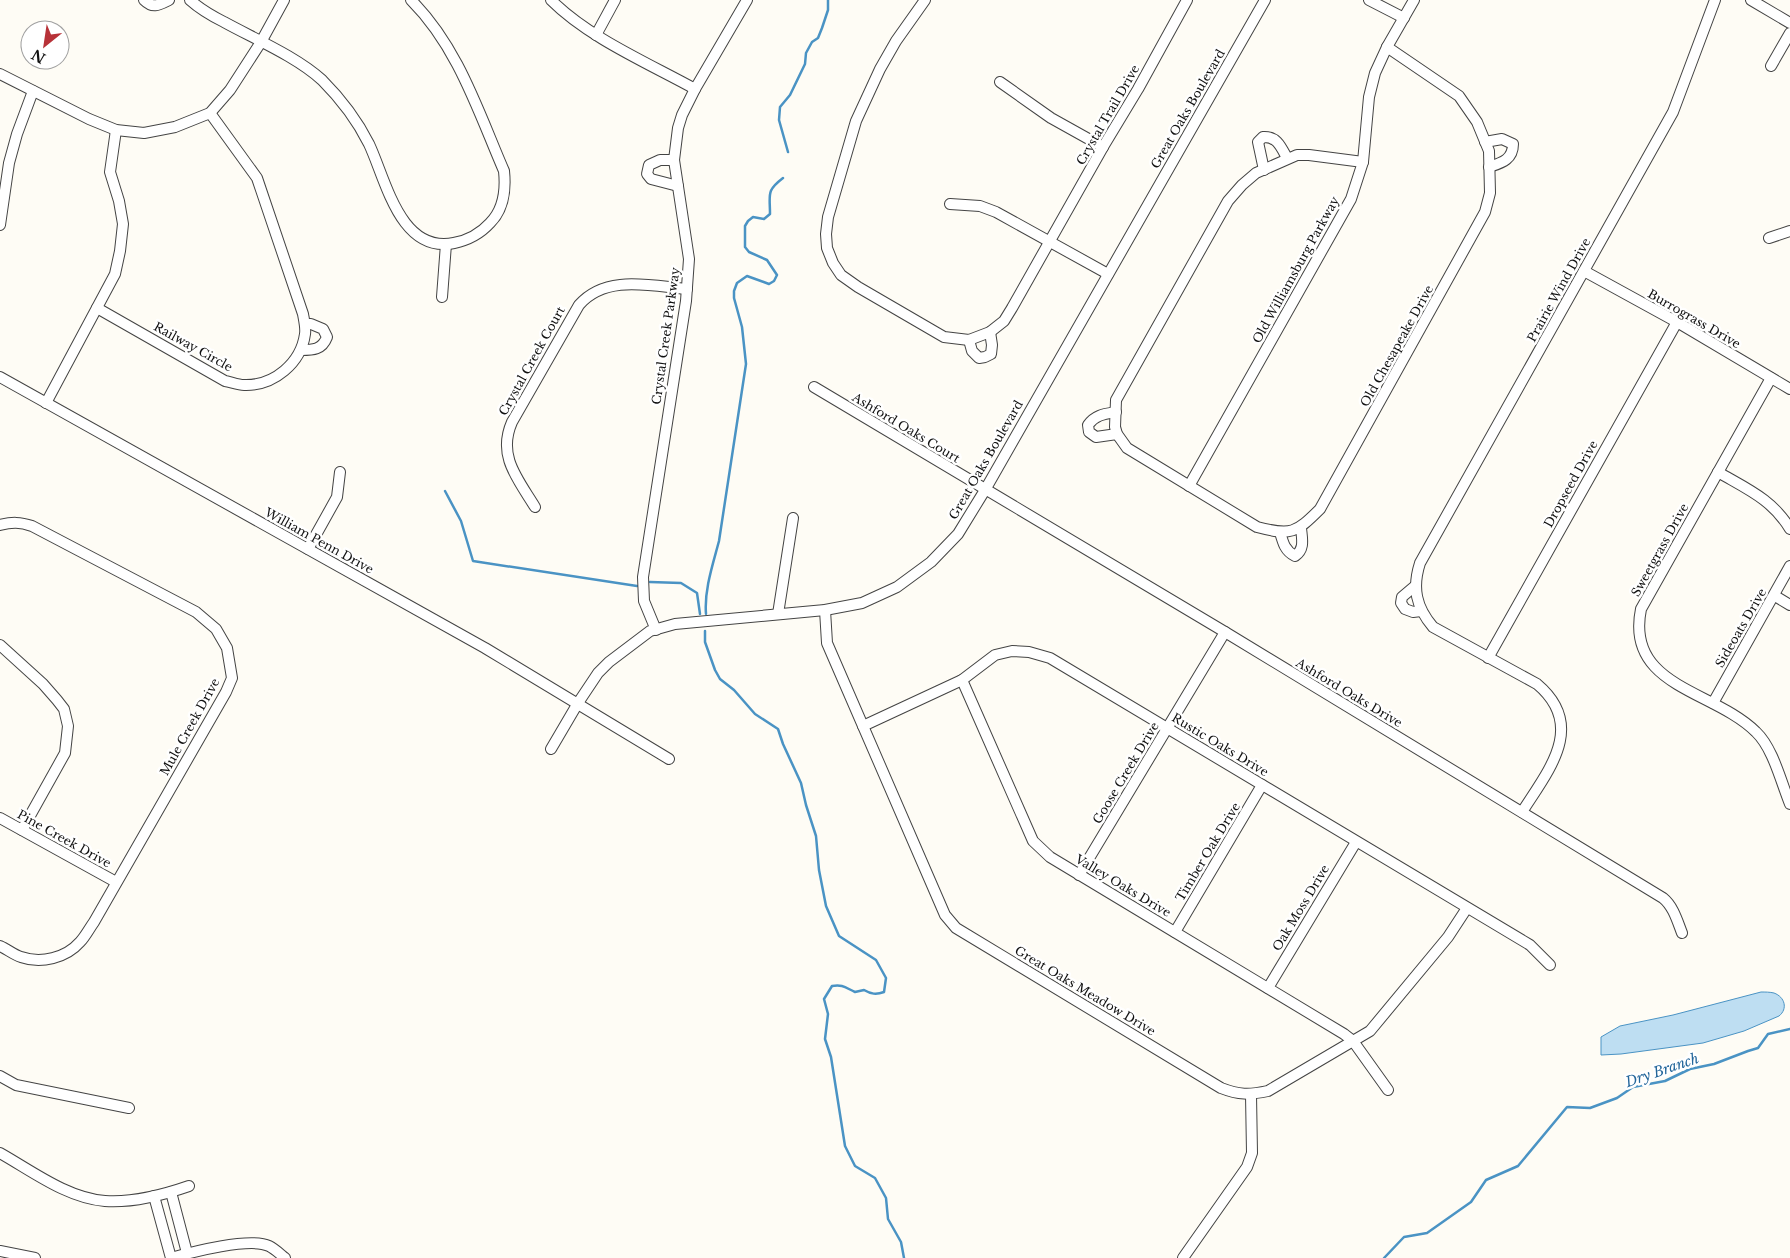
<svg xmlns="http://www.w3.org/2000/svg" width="1790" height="1258" font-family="'Libre Baskerville',serif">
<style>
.water{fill:#bedef2;stroke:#4a93c4}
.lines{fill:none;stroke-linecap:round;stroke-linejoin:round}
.stream{stroke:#4a93c4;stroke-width:2.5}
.minor-casing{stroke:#444;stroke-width:12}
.minor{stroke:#fff;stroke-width:10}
.labels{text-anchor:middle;stroke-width:5;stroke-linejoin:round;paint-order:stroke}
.street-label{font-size:12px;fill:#111;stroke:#fff}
.water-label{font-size:14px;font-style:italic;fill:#22659a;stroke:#fff}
</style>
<rect width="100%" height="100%" fill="#fefcf5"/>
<path class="water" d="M1761 992C1765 992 1770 992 1774 993 1785 997 1788 1009 1779 1016L1744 1031 1703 1043 1621 1054 1601 1055V1037L1620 1026 1673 1015Z"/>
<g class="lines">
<g class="stream">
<path d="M788 152 779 120 780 107 790 95 805 64 806 53 812 42 818 38 822 28 828 10V0"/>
<path d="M445 491 461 521 473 561 637 586"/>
<path d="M650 582 681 583 697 593 700 614"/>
<path d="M706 614C704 590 713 564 719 541L746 364 742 327 734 298V291L737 283 747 276 769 284 774 281 777 275 767 260 749 252 745 247V226L748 221 753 217 764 219 770 214C770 194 766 191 783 178"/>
<path d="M705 631V642L715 670 720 679 734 690 755 714 778 729 783 744 801 783 806 805 816 836 819 870 826 906 839 936 876 960 886 978 884 992C876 995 871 994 864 990L855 992C846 988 843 984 832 986L824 999 828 1014 825 1039 831 1057 845 1146 855 1166 875 1178 886 1198 888 1219 901 1242 904 1258"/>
<path d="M1384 1258 1404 1237 1427 1233 1471 1202 1486 1180 1518 1166 1567 1107 1590 1108 1617 1098 1633 1087 1665 1081 1690 1069 1714 1064 1748 1051 1758 1048 1768 1034 1790 1029"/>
</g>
<defs>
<g id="minor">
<path d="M144 0C153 9 159 5 169 0"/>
<path d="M190 0C200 9 212 16 224 22 255 39 297 57 322 80 341 99 357 120 369 144 386 180 400 254 454 243 469 240 480 234 490 223 504 209 506 190 504 171 478 111 458 47 411 0"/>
<path d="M551 0C589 38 648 63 695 89"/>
<path d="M925 0 896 41 880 69 856 121 828 217 826 234 827 248 833 263 841 275 858 287 944 337 969 340 990 332 1004 321 1012 308 1103 147 1138 89 1187 0"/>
<path d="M1369 0 1404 18"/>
<path d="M1751 0 1790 23"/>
<path d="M596 35 615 0"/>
<path d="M1771 66 1790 33"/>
<path d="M0 74 89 119 116 130 144 133 175 127 210 113 230 90 261 42 284 0"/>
<path d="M1000 82 1051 118 1103 147"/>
<path d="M1485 142 1502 139 1513 144C1513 160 1501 163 1489 167"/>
<path d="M674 160H660L649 165 647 174 651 179 678 186"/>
<path d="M1363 162 1309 155H1297L1256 173 1242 185 1228 201 1116 400 1115 427 1117 434 1127 448 1257 527C1291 536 1296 533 1320 509L1485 212 1490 193 1489 151 1477 122 1459 96 1387 47"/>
<path d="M1264 170 1258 142 1263 137C1277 136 1281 147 1287 158"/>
<path d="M950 204 980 206 996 212 1108 274"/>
<path d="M0 225 9 163 17 134 33 91"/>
<path d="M1769 238 1790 231"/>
<path d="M1584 271 1677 322 1790 389"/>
<path d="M442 297 446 244"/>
<path d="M97 308 225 381C231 382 238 385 244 385 274 386 301 363 305 334 306 328 304 320 303 314L257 178 210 113"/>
<path d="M969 340 972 351 979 358 985 357 991 354 992 345 990 332"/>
<path d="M301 350C313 350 322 350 327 337L323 329 311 324H305"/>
<path d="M0 377 485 648 669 759"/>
<path d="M1771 378 1641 609C1625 687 1714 690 1756 732 1773 748 1781 782 1790 804"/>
<path d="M814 387 1225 632 1663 898C1673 906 1677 920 1682 933"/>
<path d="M46 403 115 274 120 251 123 224 119 201 110 172 116 130"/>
<path d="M1116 412C1104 414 1095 415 1088 425L1089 432 1096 437 1117 434"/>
<path d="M1718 472C1747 489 1772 499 1790 529"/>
<path d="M1189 486 1351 199 1363 162 1369 97 1375 73 1387 47 1414 0"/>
<path d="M535 507C518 479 497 456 512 422L579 305C606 274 651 286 687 289"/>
<path d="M0 525C12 522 20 522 32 526L196 612 216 629 227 648 232 678 226 692 94 922C89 929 85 937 80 942 66 958 41 964 21 957 14 955 7 949 0 946"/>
<path d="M1280 532C1283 543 1285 551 1295 556 1305 549 1302 539 1301 528"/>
<path d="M308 549 337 497 340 472"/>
<path d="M1415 586 1402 597 1401 603 1405 609 1413 612 1421 611"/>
<path d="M1775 596 1790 605"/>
<path d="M825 610 827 643 945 915 956 928 1221 1088C1239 1095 1249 1095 1268 1091L1370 1031 1448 937 1467 908"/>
<path d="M778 614 793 518"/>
<path d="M656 630 644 601 643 577 686 301 689 259 674 160 678 128 682 115 695 89 747 0"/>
<path d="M0 645 43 684 57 700 64 709 68 726 65 753 22 830"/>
<path d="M1488 658 1677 322"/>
<path d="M962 680 1033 841 1050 857 1344 1034 1353 1041 1388 1090"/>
<path d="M1713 703 1790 566"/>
<path d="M863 726 962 680 995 655 1012 651 1029 652 1050 658 1530 945 1550 965"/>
<path d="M551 749 578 703 598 673 609 662 650 631 675 624 825 610 862 603 897 587 931 562 958 534 985 490 1265 0"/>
<path d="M1522 812C1548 771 1587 726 1537 684L1433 627C1416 607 1412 588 1420 563L1673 112 1715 0"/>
<path d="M0 818 116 882"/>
<path d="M1079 875 1225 632"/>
<path d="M1175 932 1262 785"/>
<path d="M1268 988 1356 842"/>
<path d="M0 1076 16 1085 129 1108"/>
<path d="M0 1153C32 1171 67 1198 105 1201 133 1203 163 1195 189 1186"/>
<path d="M171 1192 187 1253"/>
<path d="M154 1196 171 1258"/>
<path d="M0 1251 35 1258"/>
<path d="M171 1258C192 1252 250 1237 269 1246 275 1249 280 1254 285 1258"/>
<path d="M1183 1258 1247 1167 1252 1153 1251 1095"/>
</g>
</defs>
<use href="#minor" class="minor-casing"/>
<use href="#minor" class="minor"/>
</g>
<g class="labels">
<g class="street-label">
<text transform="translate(1188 109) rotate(-60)" y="4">Great Oaks Boulevard</text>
<text transform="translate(1108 115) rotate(-60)" y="4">Crystal Trail Drive</text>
<text transform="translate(1296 270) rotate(-61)" y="4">Old Williamsburg Parkway</text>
<text transform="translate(1559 290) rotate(-61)" y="4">Prairie Wind Drive</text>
<text transform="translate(1694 319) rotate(30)" y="4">Burrograss Drive</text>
<text transform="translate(666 336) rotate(-82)" y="4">Crystal Creek Parkway</text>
<text transform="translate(1397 346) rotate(-61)" y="4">Old Chesapeake Drive</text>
<text transform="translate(193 347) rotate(29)" y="4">Railway Circle</text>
<text transform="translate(532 361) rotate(-61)" y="4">Crystal Creek Court</text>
<text transform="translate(906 428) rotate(31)" y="4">Ashford Oaks Court</text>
<text transform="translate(986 460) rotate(-60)" y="4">Great Oaks Boulevard</text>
<text transform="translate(1571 484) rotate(-61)" y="4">Dropseed Drive</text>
<text transform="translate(319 541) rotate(29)" y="4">William Penn Drive</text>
<text transform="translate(1660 550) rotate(-61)" y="4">Sweetgrass Drive</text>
<text transform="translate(1741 628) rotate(-60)" y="4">Sideoats Drive</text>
<text transform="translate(1349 693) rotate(31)" y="4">Ashford Oaks Drive</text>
<text transform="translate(190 727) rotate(-61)" y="4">Mule Creek Drive</text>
<text transform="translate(1220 745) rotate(31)" y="4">Rustic Oaks Drive</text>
<text transform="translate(1126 773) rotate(-59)" y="4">Goose Creek Drive</text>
<text transform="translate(64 839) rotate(29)" y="4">Pine Creek Drive</text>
<text transform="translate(1208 852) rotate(-59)" y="4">Timber Oak Drive</text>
<text transform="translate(1123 886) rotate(31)" y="4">Valley Oaks Drive</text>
<text transform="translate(1301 908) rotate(-59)" y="4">Oak Moss Drive</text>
<text transform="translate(1085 991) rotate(31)" y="4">Great Oaks Meadow Drive</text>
</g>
<g class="water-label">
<text transform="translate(1662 1070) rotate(-19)" y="5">Dry Branch</text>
</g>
</g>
<g transform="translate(45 45) rotate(210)"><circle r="24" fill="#ffffff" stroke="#a0a0a0"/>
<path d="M0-4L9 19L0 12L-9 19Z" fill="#b73238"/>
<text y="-8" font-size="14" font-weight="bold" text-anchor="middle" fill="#111111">N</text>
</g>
</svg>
